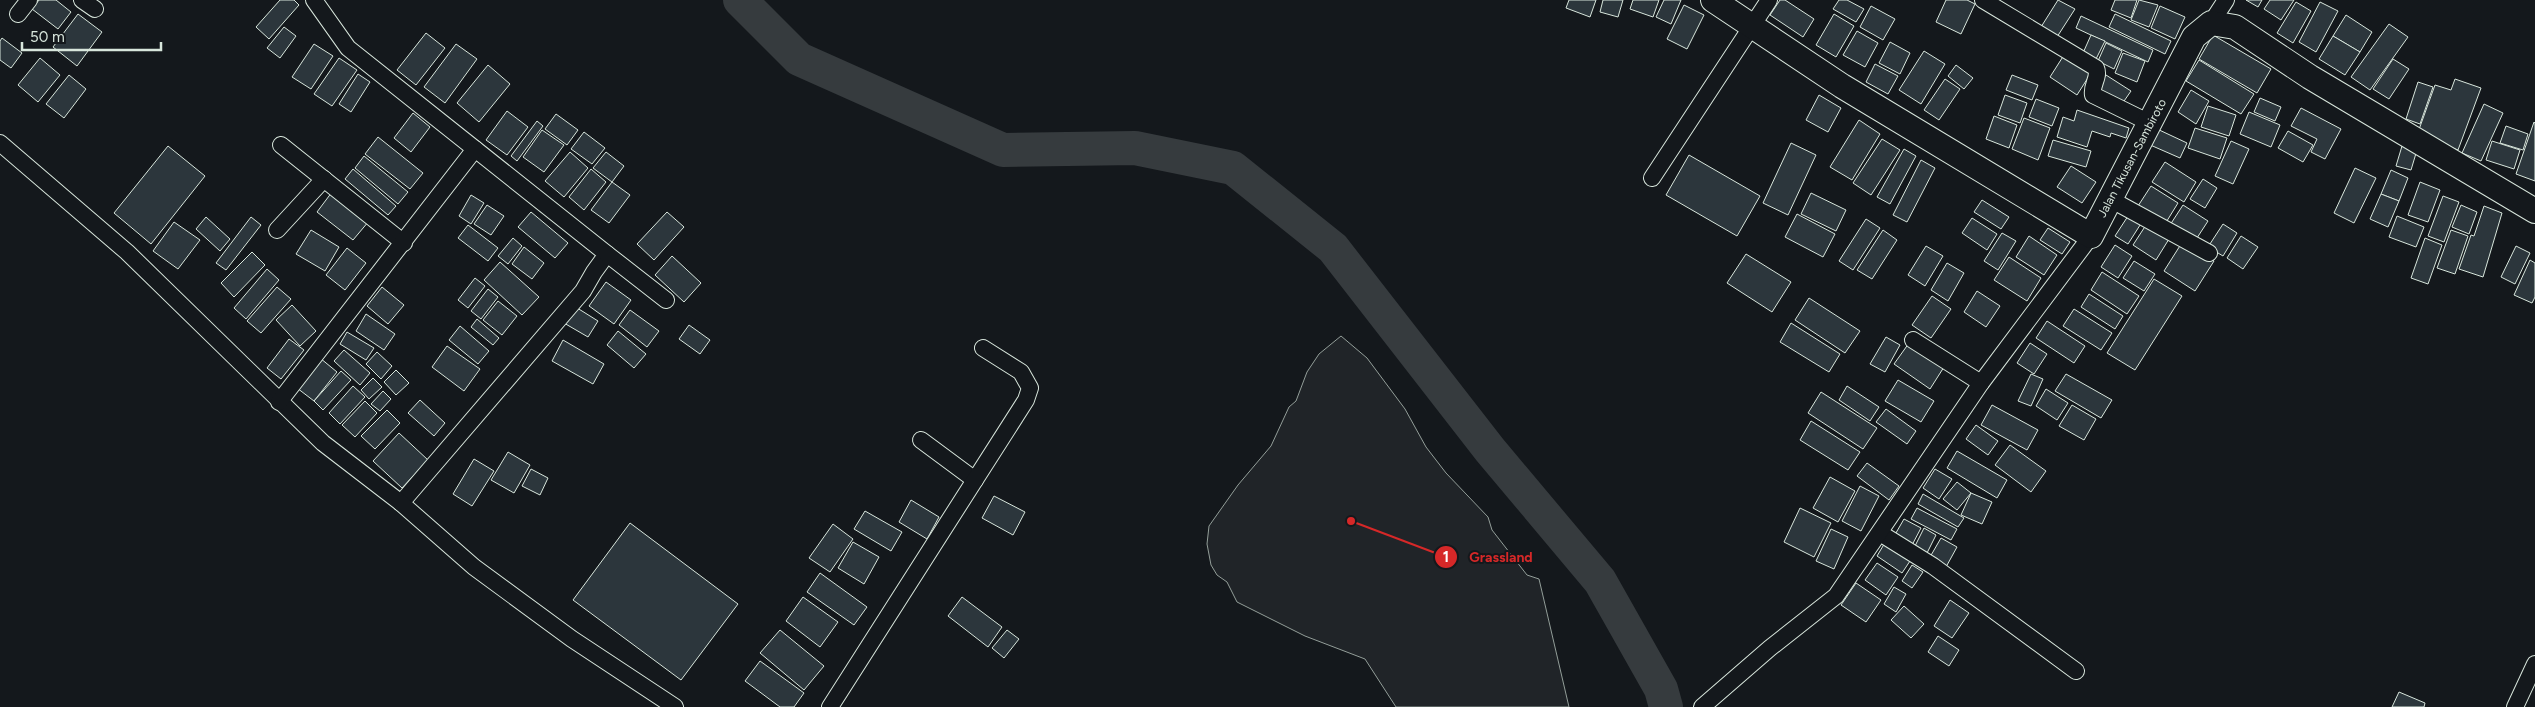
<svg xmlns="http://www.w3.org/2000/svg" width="2535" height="707" font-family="Figtree,sans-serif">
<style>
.green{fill:#202428;stroke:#939e99}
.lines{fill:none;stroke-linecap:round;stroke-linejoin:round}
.river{stroke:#363b3e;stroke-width:34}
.building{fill:#2c363c;stroke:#d8e6dc}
.street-casing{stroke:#d8e6dc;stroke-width:18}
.secondary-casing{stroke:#d8e6dc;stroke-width:26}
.street{stroke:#14181c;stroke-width:16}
.secondary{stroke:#14181c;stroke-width:24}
.labels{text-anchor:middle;stroke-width:4;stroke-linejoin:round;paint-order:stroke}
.street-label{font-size:12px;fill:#d8e6dc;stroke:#14181c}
.leader{fill:none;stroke:#d62828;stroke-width:2}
.callout-dot{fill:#d62828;stroke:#14181c;stroke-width:2}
.mark-label{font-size:15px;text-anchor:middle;font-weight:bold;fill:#fff}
.callout-label{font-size:14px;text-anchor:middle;font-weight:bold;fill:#d62828;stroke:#14181c;stroke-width:4;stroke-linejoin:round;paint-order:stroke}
</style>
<rect width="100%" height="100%" fill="#14181c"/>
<path class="green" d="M1341 336 1367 358 1405 409 1426 447 1446 473 1488 517 1492 530 1527 575 1539 579 1569 707H1396L1365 659 1305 636 1237 602 1227 582 1217 575 1211 565 1207 544 1209 526 1238 485 1271 446 1289 407 1296 401 1307 372 1319 354Z"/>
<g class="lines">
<path class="river" d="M740 0 799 59 1003 150 1135 148 1233 168 1333 248 1490 450 1600 581 1661 689 1666 707"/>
</g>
<g class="building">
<path d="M39 0H56L71 12 58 29 32 9Z"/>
<path d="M280 0H294L299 5 269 39 256 27Z"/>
<path d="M1569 0H1596L1590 17 1566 8Z"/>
<path d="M1603 0H1623L1618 17 1600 12Z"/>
<path d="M1633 0H1659L1653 17 1630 9Z"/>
<path d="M1664 0H1681L1671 24 1656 17Z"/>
<path d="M1780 0H1785L1814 19 1803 37 1770 15Z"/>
<path d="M1839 0H1847L1864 9 1856 22 1833 9Z"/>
<path d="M1946 0H1967L1975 4 1961 34 1936 22Z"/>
<path d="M2058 0 2075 9 2057 37 2041 27Z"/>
<path d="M2115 0H2137L2131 18 2111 10Z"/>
<path d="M2139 0 2158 5 2149 27 2131 20Z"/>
<path d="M2246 0H2262L2258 7Z"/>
<path d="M2270 0H2294L2281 20 2264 9Z"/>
<path d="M2296 2 2311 11 2293 43 2277 33Z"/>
<path d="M2320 2 2338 11 2316 52 2299 42Z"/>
<path d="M1684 5 1704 15 1687 49 1667 39Z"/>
<path d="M1871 6 1895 19 1883 40 1860 27Z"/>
<path d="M2160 6 2185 17 2175 39 2151 28Z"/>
<path d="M78 14 102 32 77 66 53 47Z"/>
<path d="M1834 14 1854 26 1836 57 1816 45Z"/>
<path d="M2115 14 2171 41 2165 54 2109 27Z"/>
<path d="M2346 15 2372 32 2360 52 2333 36Z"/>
<path d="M2081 16 2153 50 2148 62 2076 28Z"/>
<path d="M2389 24 2408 37 2370 90 2351 77Z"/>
<path d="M284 27 296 36 280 58 267 48Z"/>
<path d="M1857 31 1878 43 1865 67 1843 55Z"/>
<path d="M426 33 445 48 416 85 397 70Z"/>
<path d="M2091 35 2105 41 2096 59 2083 53Z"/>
<path d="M2213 35 2271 69 2257 93 2199 59Z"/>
<path d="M2333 36 2360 52 2345 75 2319 59Z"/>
<path d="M2 38 22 53 11 68 0 60V41Z"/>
<path d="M1890 42 1910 53 1900 74 1879 63Z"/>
<path d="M2106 43 2122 51 2114 69 2098 61Z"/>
<path d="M314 44 333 56 311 89 292 77Z"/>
<path d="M456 44 477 59 445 103 424 87Z"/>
<path d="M1924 51 1945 64 1921 104 1899 90Z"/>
<path d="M2123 53 2145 61 2137 82 2115 73Z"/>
<path d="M2064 55 2091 73 2077 95 2050 77Z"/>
<path d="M40 58 60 75 38 102 18 85Z"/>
<path d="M339 58 357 70 332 106 314 94Z"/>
<path d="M2393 59 2409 69 2389 99 2373 89Z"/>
<path d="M2199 60 2254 94 2241 114 2186 81Z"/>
<path d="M1875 64 1898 76 1888 94 1866 82Z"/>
<path d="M488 65 510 84 479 122 457 103Z"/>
<path d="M1956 65 1973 78 1964 89 1948 76Z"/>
<path d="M358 74 370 82 351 112 339 104Z"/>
<path d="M69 75 86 89 64 118 46 104Z"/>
<path d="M2012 75 2038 85 2032 100 2006 90Z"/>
<path d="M2106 75 2131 91 2122 104 2097 88Z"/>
<path d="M1945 79 1960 89 1939 120 1924 110Z"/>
<path d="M2455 79 2481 88 2458 150 2417 135 2435 85 2451 90Z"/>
<path d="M2418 82 2433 87 2420 124 2406 119Z"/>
<path d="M2191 90 2209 101 2196 124 2178 112Z"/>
<path d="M1819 95 1841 108 1828 132 1806 120Z"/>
<path d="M2005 95 2027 103 2020 123 1998 115Z"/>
<path d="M2260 98 2281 107 2275 121 2254 112Z"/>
<path d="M2036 99 2059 108 2052 126 2029 117Z"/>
<path d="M2484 104 2503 113 2481 161 2462 153Z"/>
<path d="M2208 106 2236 115 2229 136 2201 127Z"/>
<path d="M2301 108 2341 129 2325 159 2311 152 2317 139 2291 126Z"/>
<path d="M2077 110 2129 128 2126 138 2111 133 2110 137 2092 131 2087 147 2057 137 2063 117 2074 121Z"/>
<path d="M507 111 528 127 507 155 486 140Z"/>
<path d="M2249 112 2280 125 2271 147 2240 134Z"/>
<path d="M413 113 430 127 411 152 394 138Z"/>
<path d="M556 114 578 130 567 145 545 129Z"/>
<path d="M1994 116 2017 125 2009 148 1986 139Z"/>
<path d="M2024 118 2050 128 2038 160 2012 149Z"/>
<path d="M1859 120 1880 134 1852 180 1830 167Z"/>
<path d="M537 121 543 126 517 161 511 156Z"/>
<path d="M2534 122 2535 123V181L2516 174Z"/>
<path d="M2506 126 2528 134 2523 150 2500 143Z"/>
<path d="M2155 128 2187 143 2180 158 2148 144Z"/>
<path d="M2195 128 2227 138 2220 159 2188 148Z"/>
<path d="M542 130 564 145 544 172 523 157Z"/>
<path d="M2288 131 2313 145 2303 162 2278 148Z"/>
<path d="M584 132 605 148 592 164 571 149Z"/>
<path d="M378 137 423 173 410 189 365 154Z"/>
<path d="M1882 139 1900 150 1871 195 1853 183Z"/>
<path d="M2053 140 2091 151 2086 167 2048 156Z"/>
<path d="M2231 141 2249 149 2233 184 2215 176Z"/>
<path d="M2492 141 2520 150 2514 169 2486 160Z"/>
<path d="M1791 143 1816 155 1788 215 1763 203Z"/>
<path d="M168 146 205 176 151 244 114 213Z"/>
<path d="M2402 146 2417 150 2411 170 2396 166Z"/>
<path d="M1904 149 1916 156 1890 204 1877 197Z"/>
<path d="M570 152 588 168 564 197 545 181Z"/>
<path d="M606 152 624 166 612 182 593 168Z"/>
<path d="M1689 155 1760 196 1737 236 1666 195Z"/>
<path d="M364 156 408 192 398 204 355 168Z"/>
<path d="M1921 160 1935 168 1907 222 1893 215Z"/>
<path d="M2165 162 2196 182 2184 202 2152 182Z"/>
<path d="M2071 166 2096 182 2082 203 2057 187Z"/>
<path d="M2355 168 2376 178 2354 223 2334 213Z"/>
<path d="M353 169 396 206 388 215 345 179Z"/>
<path d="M591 169 606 182 584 210 569 197Z"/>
<path d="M2391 170 2408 178 2399 201 2381 194Z"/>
<path d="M2203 179 2217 188 2205 208 2190 199Z"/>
<path d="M612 182 630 195 609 223 591 210Z"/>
<path d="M2420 182 2440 190 2428 222 2408 215Z"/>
<path d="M2151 186 2178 203 2165 224 2138 206Z"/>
<path d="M332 192 369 221 353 240 317 212Z"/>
<path d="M1811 193 1846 210 1836 231 1801 214Z"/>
<path d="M2381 194 2399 201 2388 227 2370 219Z"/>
<path d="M471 195 484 203 471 224 459 216Z"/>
<path d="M2443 196 2459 202 2444 242 2428 236Z"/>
<path d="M1982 200 2009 217 2001 229 1974 212Z"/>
<path d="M487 205 504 216 491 235 474 224Z"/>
<path d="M2183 205 2208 221 2195 241 2170 225Z"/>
<path d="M2461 205 2477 212 2469 234 2452 227Z"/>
<path d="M2484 206 2502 213 2483 277 2459 269 2471 235 2474 236Z"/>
<path d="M531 212 568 243 555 258 518 227Z"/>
<path d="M667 212 684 227 654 260 637 244Z"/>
<path d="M2130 213 2142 222 2128 244 2115 236Z"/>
<path d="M1797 214 1835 234 1823 257 1785 237Z"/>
<path d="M2397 216 2424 227 2416 247 2389 237Z"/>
<path d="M206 217 230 239 220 251 196 229Z"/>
<path d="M251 217 261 225 226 270 216 263Z"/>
<path d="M1972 218 1997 234 1987 250 1962 233Z"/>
<path d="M1866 219 1880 228 1853 270 1839 261Z"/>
<path d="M174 222 200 240 178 269 153 251Z"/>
<path d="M2223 224 2237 233 2223 256 2208 247Z"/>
<path d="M468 225 498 248 488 261 458 238Z"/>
<path d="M2146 225 2169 239 2156 260 2133 245Z"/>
<path d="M2048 228 2070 242 2062 254 2040 240Z"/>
<path d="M311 230 339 247 325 271 296 254Z"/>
<path d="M1883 230 1897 240 1872 279 1857 270Z"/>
<path d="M2451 230 2468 236 2455 274 2437 268Z"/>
<path d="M2002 233 2016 241 1998 270 1984 261Z"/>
<path d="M2029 236 2057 255 2044 275 2016 257Z"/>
<path d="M2241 236 2258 247 2243 269 2227 258Z"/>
<path d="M513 238 522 246 508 264 498 256Z"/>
<path d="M2425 238 2442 245 2428 284 2411 278Z"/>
<path d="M2183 241 2214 261 2195 291 2164 271Z"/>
<path d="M2115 245 2132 256 2118 278 2101 267Z"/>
<path d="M1926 246 1943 256 1925 286 1908 275Z"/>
<path d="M2516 246 2530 253 2515 284 2501 277Z"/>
<path d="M524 247 544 263 532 279 512 264Z"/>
<path d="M347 248 366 263 345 290 326 275Z"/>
<path d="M252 252 265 265 234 297 221 283Z"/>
<path d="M1746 254 1791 282 1772 312 1727 283Z"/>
<path d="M672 256 701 283 684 302 655 275Z"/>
<path d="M2009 257 2041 278 2027 301 1994 280Z"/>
<path d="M2530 260 2535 263V297L2532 303 2514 295Z"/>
<path d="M2134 261 2155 274 2144 291 2123 278Z"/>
<path d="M500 262 539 297 522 315 484 280Z"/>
<path d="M1947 263 1964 273 1948 301 1931 290Z"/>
<path d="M267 269 279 280 246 319 234 308Z"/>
<path d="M2102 272 2139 296 2127 314 2091 290Z"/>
<path d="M475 278 485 286 468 308 458 300Z"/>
<path d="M2154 279 2182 296 2135 370 2107 353Z"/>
<path d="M606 282 631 300 614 324 589 306Z"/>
<path d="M277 287 291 299 261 333 247 321Z"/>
<path d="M382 287 404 305 388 324 367 306Z"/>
<path d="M488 289 498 297 481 319 471 311Z"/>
<path d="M1977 291 2000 306 1986 327 1964 312Z"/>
<path d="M2089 294 2123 316 2115 329 2081 307Z"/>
<path d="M1932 296 1951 309 1931 338 1912 325Z"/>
<path d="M1809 298 1860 331 1845 353 1795 320Z"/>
<path d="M498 301 517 316 502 335 483 320Z"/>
<path d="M292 305 316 331 300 346 276 320Z"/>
<path d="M574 306 598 321 588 337 564 323Z"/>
<path d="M2074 309 2112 333 2101 350 2063 326Z"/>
<path d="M630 310 659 331 647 347 619 325Z"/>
<path d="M366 314 395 334 384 350 356 331Z"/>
<path d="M477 319 499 338 493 345 471 327Z"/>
<path d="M2047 321 2085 346 2074 363 2036 338Z"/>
<path d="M1791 323 1840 354 1829 372 1780 342Z"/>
<path d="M689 325 710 340 700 354 679 339Z"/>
<path d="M460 326 489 351 478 364 449 340Z"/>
<path d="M618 331 646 354 634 368 607 345Z"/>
<path d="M347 332 374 348 366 360 340 344Z"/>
<path d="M1886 337 1900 345 1885 372 1870 364Z"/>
<path d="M289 339 304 350 281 379 267 368Z"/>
<path d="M563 340 604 364 593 384 552 361Z"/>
<path d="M1909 343 1944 367 1930 389 1894 364Z"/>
<path d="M2030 343 2047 354 2034 374 2017 363Z"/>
<path d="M447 346 480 369 464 391 432 367Z"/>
<path d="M344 350 370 373 360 385 334 361Z"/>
<path d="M377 352 392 366 381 379 366 364Z"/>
<path d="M320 358 337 372 314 401 297 388Z"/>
<path d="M396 370 409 383 396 395 384 382Z"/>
<path d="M341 371 351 380 323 410 314 401Z"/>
<path d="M2031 374 2043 379 2031 406 2018 401Z"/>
<path d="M2066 374 2112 400 2101 418 2055 391Z"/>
<path d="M373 378 382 387 369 399 361 390Z"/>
<path d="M1898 380 1934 401 1921 422 1885 401Z"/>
<path d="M353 386 365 397 340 424 329 413Z"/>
<path d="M1847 386 1879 407 1870 421 1839 400Z"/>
<path d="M2046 389 2068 403 2057 420 2036 406Z"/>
<path d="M383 391 391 399 380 411 371 404Z"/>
<path d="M1821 392 1877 428 1863 449 1808 413Z"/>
<path d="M420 400 445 423 434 436 408 413Z"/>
<path d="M365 401 377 413 355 437 342 425Z"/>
<path d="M1992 405 2038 430 2027 450 1981 425Z"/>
<path d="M2072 405 2096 419 2084 440 2059 426Z"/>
<path d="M1886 409 1916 431 1907 444 1876 422Z"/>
<path d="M387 410 400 423 375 449 361 436Z"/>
<path d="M1811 421 1860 452 1848 470 1800 440Z"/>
<path d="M1976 425 1998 441 1988 455 1966 439Z"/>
<path d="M399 433 428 460 402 488 373 461Z"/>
<path d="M2010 445 2046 471 2031 492 1995 465Z"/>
<path d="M1957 451 2007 480 1997 498 1947 468Z"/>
<path d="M508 452 530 465 514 493 491 480Z"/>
<path d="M474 459 494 471 472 506 453 494Z"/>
<path d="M1867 463 1899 486 1889 500 1857 476Z"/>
<path d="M531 469 548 478 540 495 522 486Z"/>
<path d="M1935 469 1952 479 1939 499 1923 488Z"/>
<path d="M1830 477 1855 491 1838 522 1813 508Z"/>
<path d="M1957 482 1971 493 1957 510 1943 499Z"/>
<path d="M1860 486 1879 496 1861 531 1842 521Z"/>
<path d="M1971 493 1992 502 1982 524 1961 515Z"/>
<path d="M1923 494 1964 518 1958 527 1918 504Z"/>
<path d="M994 496 1025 512 1013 535 982 518Z"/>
<path d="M911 500 939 517 927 539 899 522Z"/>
<path d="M1800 508 1831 523 1814 557 1784 542Z"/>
<path d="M1917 508 1957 529 1951 540 1911 519Z"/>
<path d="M865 511 902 532 891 551 854 529Z"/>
<path d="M1904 519 1921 528 1911 547 1893 538Z"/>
<path d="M630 523 738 604 681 680 573 600Z"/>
<path d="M833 524 853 539 830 572 809 558Z"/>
<path d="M1924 528 1936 535 1926 555 1914 548Z"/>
<path d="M1831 529 1848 537 1834 569 1816 561Z"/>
<path d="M1941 538 1957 547 1946 567 1930 557Z"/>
<path d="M1886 541 1912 558 1902 573 1877 556Z"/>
<path d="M853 542 879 557 864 584 838 568Z"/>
<path d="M1877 563 1898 577 1886 595 1865 580Z"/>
<path d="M1912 565 1923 572 1912 588 1902 581Z"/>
<path d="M820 573 867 607 854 625 807 592Z"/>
<path d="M1856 583 1881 600 1866 622 1841 605Z"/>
<path d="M1894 587 1906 594 1896 612 1884 604Z"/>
<path d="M803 597 838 622 820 647 786 621Z"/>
<path d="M962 597 1002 627 988 647 948 616Z"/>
<path d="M1950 600 1969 613 1952 638 1934 626Z"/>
<path d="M1904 606 1924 624 1911 638 1891 620Z"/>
<path d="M780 630 824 666 804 690 760 653Z"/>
<path d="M1007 630 1019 639 1004 658 992 648Z"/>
<path d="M1938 636 1959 650 1949 666 1928 652Z"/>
<path d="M760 661 804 693 794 707H780L745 681Z"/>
<path d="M2399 692 2425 703 2424 707H2392Z"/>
</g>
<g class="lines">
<defs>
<g id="street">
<path d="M82 0 95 9"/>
<path d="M314 0 348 48 607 254 594 272 583 291 401 503"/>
<path d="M1983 0 2096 68C2100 77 2091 85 2093 95L2150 123"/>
<path d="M18 14 29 0"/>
<path d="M2211 23 2226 0"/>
<path d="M0 143 127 252 323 443 401 503 474 567 572 639 675 707"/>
<path d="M281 145 404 243"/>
<path d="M1652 178 1769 0"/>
<path d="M2110 199 2209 253"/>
<path d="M277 230 324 179"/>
<path d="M607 254 666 300"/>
<path d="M1913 340 1981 383"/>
<path d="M279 402 475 149"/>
<path d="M921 440 975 480"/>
<path d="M1880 533 1933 566 2076 671"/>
<path d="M830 707 1026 400 1030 388 1021 372 983 348"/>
<path d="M1702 707 1770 648 1836 596 1981 383 2091 236"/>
<path d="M2515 707 2535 664"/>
</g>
<path id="secondary" d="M1713 0 1842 86 2091 236 2194 37 2211 23 2235 27 2310 77 2535 211"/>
</defs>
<use href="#street" class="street-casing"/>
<use href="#secondary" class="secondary-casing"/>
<use href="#street" class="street"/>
<use href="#secondary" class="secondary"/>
</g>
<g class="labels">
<g class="street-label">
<text transform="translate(2132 158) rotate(-62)" y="4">Jalan Tikusan-Sambiroto</text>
</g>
</g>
<path class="leader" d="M1351 521L1446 557"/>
<g class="callout-dot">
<circle cx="1351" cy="521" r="5"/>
<circle cx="1446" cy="557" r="12"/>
</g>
<g class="mark-label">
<text x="1446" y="562">1</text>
</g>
<g class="callout-label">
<text x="1501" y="562">Grassland</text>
</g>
<path d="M22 42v8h139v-8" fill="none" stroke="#d8e6dc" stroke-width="2.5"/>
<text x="30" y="42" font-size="15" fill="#d8e6dc" stroke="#14181c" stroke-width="4" paint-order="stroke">50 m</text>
</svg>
